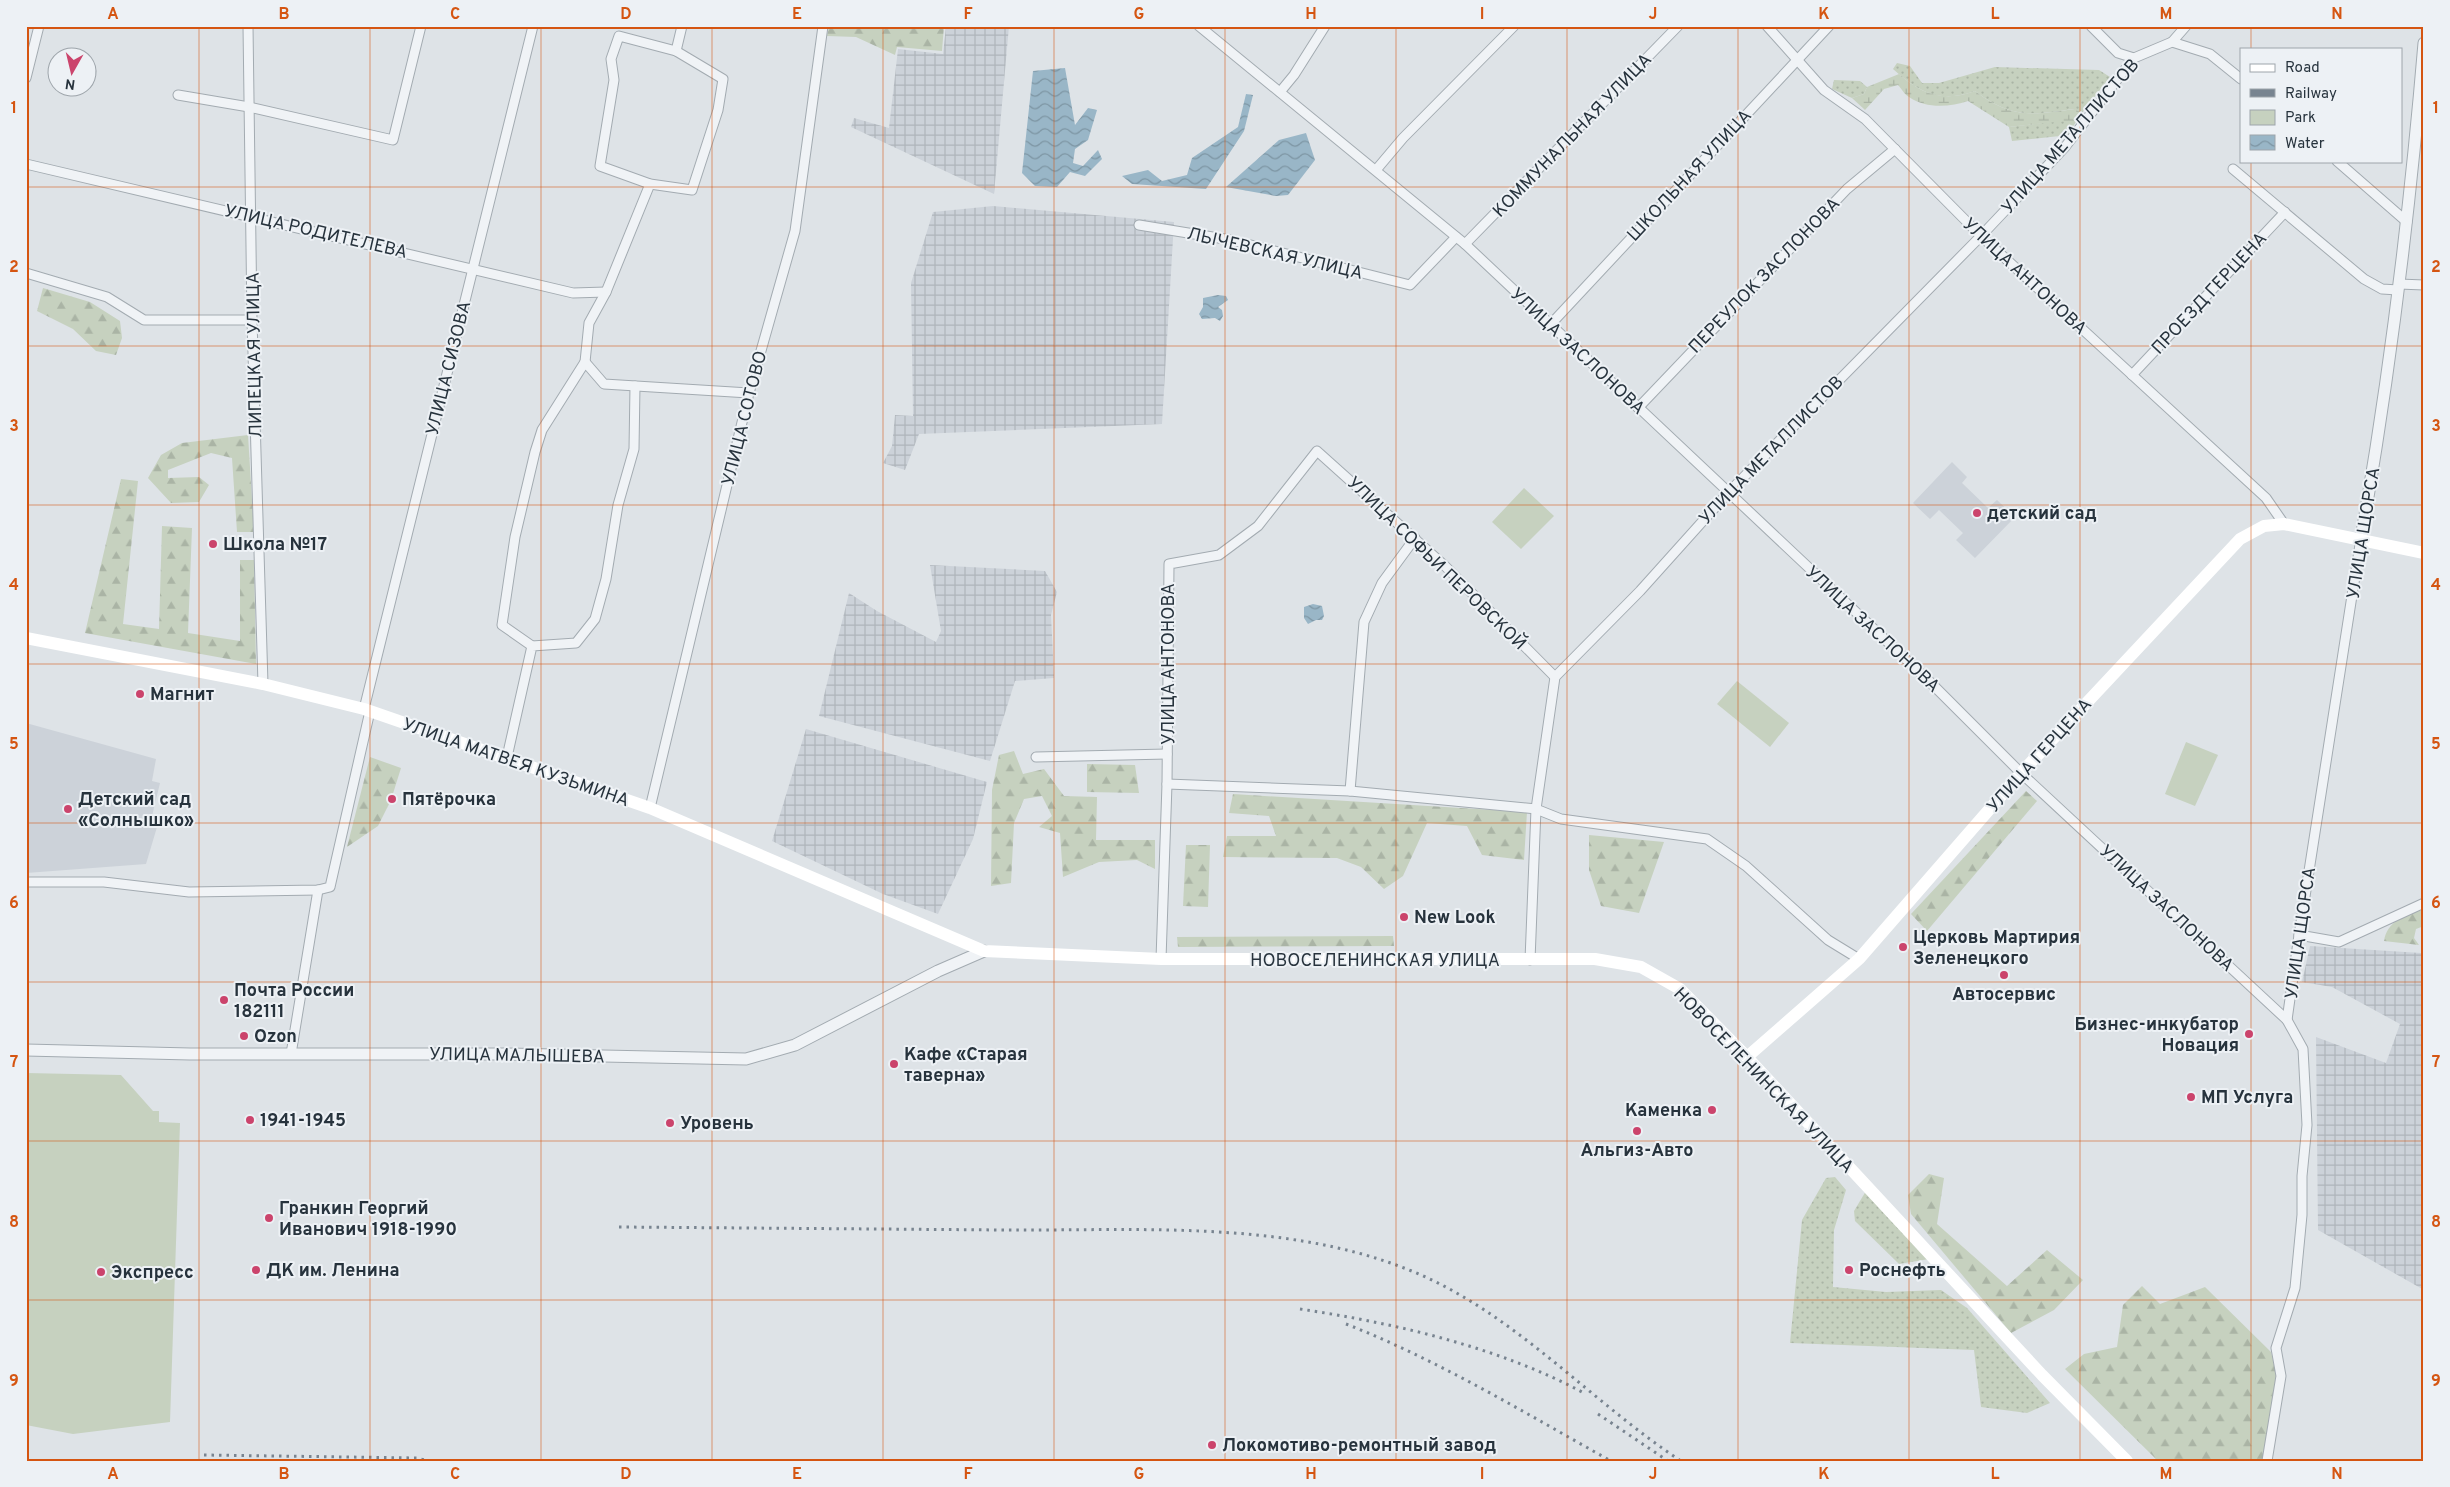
<svg xmlns="http://www.w3.org/2000/svg" width="2450" height="1487" font-family="Overpass,sans-serif">
<style>
.built{fill:#ccd2d9}
.industrial{fill:url(#industrial-grid)}
.grass{fill:url(#grass-dots)}
.forest{fill:url(#forest-firs)}
.wetland{fill:url(#wetland-marsh)}
.park{fill:#c6d1bf}
.water{fill:url(#water-waves)}
.lines{fill:none;stroke-linecap:round;stroke-linejoin:round}
.minor-casing{stroke:#a3abb1;stroke-width:11}
.tertiary-casing{stroke:#a3abb1;stroke-width:13}
.minor{stroke:#f0f3f6;stroke-width:9}
.tertiary{stroke:#f0f3f6;stroke-width:11}
.secondary{stroke:#fff;stroke-width:12}
.rail{stroke:#788490;stroke-width:3;stroke-dasharray:2.5 5;stroke-linecap:butt}
.grid{fill:none;stroke:#d55511;stroke-width:1;stroke-opacity:0.55}
.poi-dot{fill:#cb446c;stroke:#edf1f5;stroke-width:2}
.labels{text-anchor:middle;stroke-width:4;stroke-linejoin:round;paint-order:stroke}
.street-label{font-size:18px;fill:#27333d;stroke:#edf1f5}
.poi-label{font-size:18px;font-weight:bold;fill:#27333d;stroke:#edf1f5;text-anchor:start}
.neatline{fill:none;stroke:#d55511;stroke-width:2}
.grid-label{font-size:16px;text-anchor:middle;font-weight:bold;fill:#d55511}
</style>
<defs>
<pattern id="industrial-grid" width="8" height="8" patternUnits="userSpaceOnUse" patternTransform="scale(1.25)"><rect width="8" height="8" fill="#ccd2d9"/><path d="M0 4h8M4 0v8" fill="none" stroke="#afb5bb"/></pattern>
<pattern id="grass-dots" width="8" height="8" patternUnits="userSpaceOnUse" patternTransform="scale(1.25)"><rect width="8" height="8" fill="#c6d1bf"/><path d="M2 2h.1M6 6h.1" fill="none" stroke="#aab4a5" stroke-width="1.8" stroke-linecap="round"/></pattern>
<pattern id="forest-firs" width="22" height="20" patternUnits="userSpaceOnUse" patternTransform="scale(1.25)"><rect width="22" height="20" fill="#c6d1bf"/><path d="M5 1l3.5 6h-7zM16 11l3.5 6h-7z" fill="#aab4a5"/></pattern>
<pattern id="wetland-marsh" width="20" height="14" patternUnits="userSpaceOnUse" patternTransform="scale(1.25)"><rect width="20" height="14" fill="#c6d1bf"/><path d="M1 5h8M5 5V1M11 12h8M15 12V8" fill="none" stroke="#aab4a5"/></pattern>
<pattern id="water-waves" width="16" height="10" patternUnits="userSpaceOnUse" patternTransform="scale(1.25)"><rect width="16" height="10" fill="#99b6c7"/><path d="M0 5q4-4 8 0t8 0" fill="none" stroke="#7d95a3"/></pattern>
</defs>
<rect width="100%" height="100%" fill="#dee3e7"/>
<g class="built">
<path d="M1952 462 1967 477 1962 483 1988 508 1997 500 2015 517 1975 558 1956 540 1963 533 1939 510 1930 519 1913 503Z"/>
<path d="M26 723 156 759 152 781 160 783 152 816 160 817 146 864 26 873Z"/>
</g>
<g class="industrial">
<path d="M946 26H1009L994 194 851 127 854 118 889 128 898 49 943 54Z"/>
<path d="M993 206 1174 222 1162 424 919 434 905 470 883 463 892 446 895 415 913 416 911 283 933 212Z"/>
<path d="M930 565 1045 571 1057 592 1051 615 1054 678 1015 681 990 761 819 716 849 593 877 611 936 642 941 631Z"/>
<path d="M806 729 987 782 973 839 938 914 883 894 772 841Z"/>
<path d="M2310 946 2421 953 2424 951V1290L2318 1230 2316 1037 2386 1063 2400 1024 2332 987 2302 982Z"/>
</g>
<g class="grass">
<path d="M1897 63 1910 66 1922 83H1939L1995 67 2099 70 2110 77 2082 113 2074 109C2031 115 2012 119 1975 91 1939 104 1919 92 1893 69Z"/>
<path d="M1834 80 1860 81 1867 87 1864 94 1852 98 1832 89Z"/>
<path d="M2066 120 2072 128 2069 135 2012 141 2009 127Z"/>
<path d="M1835 1177 1846 1190 1834 1230 1833 1287 1886 1292 1941 1290 1967 1308 2050 1403 2027 1413 1981 1407 1974 1350 1790 1343 1802 1220 1826 1178Z"/>
<path d="M1866 1191 1929 1259 1899 1264 1855 1221 1854 1211Z"/>
</g>
<g class="forest">
<path d="M829 26H944L942 51 897 47 895 55 856 37 827 36Z"/>
<path d="M43 288 90 302 120 321 122 338 116 355 96 351 73 329 37 311Z"/>
<path d="M248 435 254 532H237L232 458 211 453 168 470V478L199 477 209 485 199 502 171 503 148 478 161 455 182 443Z"/>
<path d="M121 479 138 481 123 624 159 629 162 526 192 528 188 633 240 641V560H254L256 664 85 633Z"/>
<path d="M1014 751 1023 774 1044 769 1064 796 1097 797 1096 840H1155V869L1137 860 1099 862 1063 877 1060 833 1039 827 1052 816 1042 796 1024 799 1014 823 1011 883 991 886 992 790 999 755Z"/>
<path d="M370 757 401 768 391 800 378 826 347 847Z"/>
<path d="M1087 764 1135 765 1139 793 1087 792Z"/>
<path d="M2026 791 2037 801 1927 931 1911 914Z"/>
<path d="M1233 794 1527 812 1524 860 1482 855 1467 826 1427 823 1403 876 1384 889 1361 867 1337 858 1223 857 1227 836H1276L1269 816 1229 813Z"/>
<path d="M1589 835 1664 842 1639 913 1601 906 1589 870Z"/>
<path d="M1186 845H1210L1208 907 1183 906Z"/>
<path d="M2424 910V926L2416 929 2414 938 2419 945 2384 941C2387 922 2405 913 2424 910Z"/>
<path d="M1393 936 1394 946 1178 947 1177 937Z"/>
<path d="M1929 1174 1944 1178 1937 1224 2007 1286 2047 1250 2083 1280 2054 1310 2011 1333 1911 1214 1908 1195Z"/>
<path d="M2142 1286 2160 1304 2205 1287 2271 1352 2277 1377 2263 1461H2158L2065 1369 2084 1354 2117 1347 2123 1305Z"/>
</g>
<path class="wetland" d="M1899 74C1922 95 1945 102 1975 91 2012 119 2031 115 2075 109L2082 113 2072 128 2066 121 2009 127 1968 101C1950 107 1926 109 1909 97 1904 94 1901 88 1898 85L1884 89 1865 110 1852 98 1864 94 1867 87Z"/>
<g class="park">
<path d="M1524 488 1554 516 1521 549 1492 522Z"/>
<path d="M1737 681 1789 723 1770 747 1717 704Z"/>
<path d="M2186 742 2218 755 2195 806 2165 794Z"/>
<path d="M26 1073 121 1075 153 1111H159V1122L180 1123 170 1422 73 1434 26 1425Z"/>
</g>
<g class="water">
<path d="M1065 68 1075 125 1088 108 1097 110 1088 140 1075 149 1073 163 1083 166 1098 150 1102 159 1085 176 1070 172 1057 187 1035 186 1022 173 1033 71Z"/>
<path d="M1246 94 1253 95 1244 131 1206 189 1132 184 1122 176 1148 170 1162 181 1187 175 1192 158 1238 127Z"/>
<path d="M1306 133 1315 160 1288 195 1276 196 1226 187 1279 140Z"/>
<path d="M1218 295 1226 296 1228 300 1218 307 1222 310 1223 316 1220 321 1215 318 1202 319 1199 314 1203 307V298Z"/>
<path d="M1313 604 1322 606 1324 616 1322 620H1316L1308 624 1304 618V607Z"/>
</g>
<g class="lines">
<defs>
<g id="minor">
<path d="M248 26 252 320 263 684"/>
<path d="M1199 26 1465 244 1927 679 2021 773 2287 1020 2303 1049 2307 1125 2302 1176V1215L2295 1288 2276 1348 2281 1376 2267 1461"/>
<path d="M1767 26 1824 90 1865 119 1981 236 2266 498 2284 524"/>
<path d="M2091 26 2118 53 2134 58"/>
<path d="M619 36 676 51 723 79 718 110 692 190 650 184 600 166 614 80 611 59Z"/>
<path d="M2172 42 2210 54 2241 79"/>
<path d="M676 51 682 26"/>
<path d="M26 78 39 26"/>
<path d="M1280 92 1294 75 1325 26"/>
<path d="M178 95 249 107 393 140 421 26"/>
<path d="M2337 161 2407 222"/>
<path d="M26 164 573 293 606 292"/>
<path d="M2233 169 2364 279 2382 289 2398 290"/>
<path d="M1376 170 1403 138 1514 26"/>
<path d="M1139 225 1231 240 1410 285 1456 237"/>
<path d="M1465 244 1678 26"/>
<path d="M26 273 107 297 144 320H252"/>
<path d="M2399 284 2424 285"/>
<path d="M1550 325 1829 26"/>
<path d="M585 362 589 323 606 292 650 184"/>
<path d="M2132 375 2285 212"/>
<path d="M1638 408 1847 189 1895 149"/>
<path d="M532 646 502 625 515 537 535 452 542 430 585 362 604 384 749 393"/>
<path d="M364 709 533 26"/>
<path d="M507 757 532 646 576 643 595 619 606 579 618 505 634 449 635 386"/>
<path d="M1036 757 1167 754"/>
<path d="M1167 784 1350 791 1536 809 1561 819 1707 839 1746 866 1828 940 1859 959"/>
<path d="M1350 791 1364 622 1382 583 1415 538"/>
<path d="M650 808 749 393 795 231 823 26"/>
<path d="M26 882H104L189 892 318 890 330 887 370 711"/>
<path d="M2299 935 2339 942 2424 903"/>
<path d="M1161 959 1167 784 1169 564 1219 555 1258 526 1317 451 1445 566 1555 677"/>
<path d="M1530 960 1536 809 1555 677 1640 591 1728 493 1981 236 2065 147 2134 58 2172 42 2186 26"/>
<path d="M2287 1020 2299 935 2361 538"/>
<path d="M291 1054 318 890"/>
</g>
<g id="tertiary">
<path d="M2361 538C2390 374 2410 209 2424 43"/>
<path d="M26 1050 190 1054H503L746 1059 795 1045 938 971 984 951"/>
</g>
</defs>
<use href="#minor" class="minor-casing"/>
<use href="#tertiary" class="tertiary-casing"/>
<use href="#minor" class="minor"/>
<use href="#tertiary" class="tertiary"/>
<g class="secondary">
<path d="M26 638 263 684 364 709 650 808 984 951 1161 959H1595L1641 967 1680 989 1747 1057 2042 1375 2127 1461"/>
<path d="M1747 1057 1859 959 2021 773 2240 539 2264 526 2284 524 2424 553"/>
</g>
<g class="rail">
<path d="M619 1227C748 1228 876 1229 1005 1230 1145 1231 1304 1218 1434 1281 1526 1326 1596 1405 1681 1461"/>
<path d="M1300 1309C1394 1323 1498 1347 1582 1392"/>
<path d="M1346 1324C1438 1360 1525 1413 1611 1461"/>
<path d="M1598 1414 1668 1461"/>
<path d="M204 1455 417 1458 429 1461"/>
</g>
</g>
<path class="grid" d="M199 26V1461M370 26V1461M541 26V1461M712 26V1461M883 26V1461M1054 26V1461M1225 26V1461M1396 26V1461M1567 26V1461M1738 26V1461M1909 26V1461M2080 26V1461M2251 26V49M2251 161V1461M26 187H2424M26 346H2424M26 505H2424M26 664H2424M26 823H2424M26 982H2424M26 1141H2424M26 1300H2424"/>
<g class="poi-dot">
<circle cx="1977" cy="513" r="5"/>
<circle cx="213" cy="544" r="5"/>
<circle cx="140" cy="694" r="5"/>
<circle cx="392" cy="799" r="5"/>
<circle cx="68" cy="809" r="5"/>
<circle cx="1404" cy="917" r="5"/>
<circle cx="1903" cy="947" r="5"/>
<circle cx="2004" cy="975" r="5"/>
<circle cx="224" cy="1000" r="5"/>
<circle cx="2249" cy="1034" r="5"/>
<circle cx="244" cy="1036" r="5"/>
<circle cx="894" cy="1064" r="5"/>
<circle cx="2191" cy="1097" r="5"/>
<circle cx="1712" cy="1110" r="5"/>
<circle cx="250" cy="1120" r="5"/>
<circle cx="670" cy="1123" r="5"/>
<circle cx="1637" cy="1131" r="5"/>
<circle cx="269" cy="1218" r="5"/>
<circle cx="256" cy="1270" r="5"/>
<circle cx="1849" cy="1270" r="5"/>
<circle cx="101" cy="1272" r="5"/>
<circle cx="1212" cy="1445" r="5"/>
</g>
<g class="labels">
<g class="street-label">
<text transform="translate(1572 135) rotate(-46)" y="6">КОММУНАЛЬНАЯ УЛИЦА</text>
<text transform="translate(2070 136) rotate(-49)" y="6">УЛИЦА МЕТАЛЛИСТОВ</text>
<text transform="translate(1689 175) rotate(-47)" y="6">ШКОЛЬНАЯ УЛИЦА</text>
<text transform="translate(316 231) rotate(13)" y="6">УЛИЦА РОДИТЕЛЕВА</text>
<text transform="translate(1275 253) rotate(13)" y="6">ЛЫЧЕВСКАЯ УЛИЦА</text>
<text transform="translate(1764 275) rotate(-46)" y="6">ПЕРЕУЛОК ЗАСЛОНОВА</text>
<text transform="translate(2025 276) rotate(43)" y="6">УЛИЦА АНТОНОВА</text>
<text transform="translate(2209 293) rotate(-47)" y="6">ПРОЕЗД ГЕРЦЕНА</text>
<text transform="translate(1578 351) rotate(43)" y="6">УЛИЦА ЗАСЛОНОВА</text>
<text transform="translate(254 355) rotate(-91)" y="6">ЛИПЕЦКАЯ УЛИЦА</text>
<text transform="translate(448 368) rotate(-76)" y="6">УЛИЦА СИЗОВА</text>
<text transform="translate(744 418) rotate(-76)" y="6">УЛИЦА СОТОВО</text>
<text transform="translate(1771 450) rotate(-46)" y="6">УЛИЦА МЕТАЛЛИСТОВ</text>
<text transform="translate(2363 533) rotate(-81)" y="6">УЛИЦА ЩОРСА</text>
<text transform="translate(1437 563) rotate(44)" y="6">УЛИЦА СОФЬИ ПЕРОВСКОЙ</text>
<text transform="translate(1873 629) rotate(43)" y="6">УЛИЦА ЗАСЛОНОВА</text>
<text transform="translate(1168 664) rotate(-90)" y="6">УЛИЦА АНТОНОВА</text>
<text transform="translate(2039 755) rotate(-48)" y="6">УЛИЦА ГЕРЦЕНА</text>
<text transform="translate(516 762) rotate(19)" y="6">УЛИЦА МАТВЕЯ КУЗЬМИНА</text>
<text transform="translate(2167 908) rotate(43)" y="6">УЛИЦА ЗАСЛОНОВА</text>
<text transform="translate(2300 933) rotate(-82)" y="6">УЛИЦА ЩОРСА</text>
<text x="1375" y="966">НОВОСЕЛЕНИНСКАЯ УЛИЦА</text>
<text transform="translate(517 1055) rotate(1)" y="6">УЛИЦА МАЛЫШЕВА</text>
<text transform="translate(1764 1080) rotate(46)" y="6">НОВОСЕЛЕНИНСКАЯ УЛИЦА</text>
</g>
<g class="poi-label">
<text x="1987" y="519">детский сад</text>
<text x="223" y="550">Школа №17</text>
<text x="150" y="700">Магнит</text>
<text x="78" y="805">Детский сад<tspan x="78" dy="21">«Солнышко»</tspan></text>
<text x="402" y="805">Пятёрочка</text>
<text x="1414" y="923">New Look</text>
<text x="1913" y="943">Церковь Мартирия<tspan x="1913" dy="21">Зеленецкого</tspan></text>
<text x="234" y="996">Почта России<tspan x="234" dy="21">182111</tspan></text>
<text x="2004" y="1000" text-anchor="middle">Автосервис</text>
<text x="2239" y="1030" text-anchor="end">Бизнес-инкубатор<tspan x="2239" dy="21">Новация</tspan></text>
<text x="254" y="1042">Ozon</text>
<text x="904" y="1060">Кафе «Старая<tspan x="904" dy="21">таверна»</tspan></text>
<text x="2201" y="1103">МП Услуга</text>
<text x="1702" y="1116" text-anchor="end">Каменка</text>
<text x="260" y="1126">1941-1945</text>
<text x="680" y="1129">Уровень</text>
<text x="1637" y="1156" text-anchor="middle">Альгиз-Авто</text>
<text x="279" y="1214">Гранкин Георгий<tspan x="279" dy="21">Иванович 1918-1990</tspan></text>
<text x="266" y="1276">ДК им. Ленина</text>
<text x="1859" y="1276">Роснефть</text>
<text x="111" y="1278">Экспресс</text>
<text x="1222" y="1451">Локомотиво-ремонтный завод</text>
</g>
</g>
<rect width="2450" height="1487" fill="none" stroke="#edf1f5" stroke-width="55"/>
<rect x="2240" y="48" width="162" height="115" fill="#edf1f5" stroke="#9ea5ab"/>
<rect x="2250" y="64" width="25" height="8" fill="#ffffff" stroke="#9ea5ab"/>
<text x="2285" y="72" font-size="15" fill="#27333d">Road</text>
<rect x="2250" y="89" width="25" height="8" fill="#788490" stroke="#9ea5ab"/>
<text x="2285" y="98" font-size="15" fill="#27333d">Railway</text>
<rect x="2250" y="110" width="25" height="15" fill="#c6d1bf" stroke="#9ea5ab"/>
<text x="2285" y="122" font-size="15" fill="#27333d">Park</text>
<rect x="2250" y="135" width="25" height="15" fill="url(#water-waves)" stroke="#9ea5ab"/>
<text x="2285" y="148" font-size="15" fill="#27333d">Water</text>
<g transform="translate(72 72) rotate(188)"><circle r="24" fill="#edf1f5" stroke="#9ea5ab"/>
<path d="M0-4L9 19L0 12L-9 19Z" fill="#cb446c"/>
<text y="-8" font-size="14" font-weight="bold" text-anchor="middle" fill="#27333d">N</text>
</g>
<rect x="28" y="28" width="2394" height="1432" class="neatline"/>
<g class="grid-label">
<text x="113" y="19">A</text>
<text x="284" y="19">B</text>
<text x="455" y="19">C</text>
<text x="626" y="19">D</text>
<text x="797" y="19">E</text>
<text x="968" y="19">F</text>
<text x="1139" y="19">G</text>
<text x="1311" y="19">H</text>
<text x="1482" y="19">I</text>
<text x="1653" y="19">J</text>
<text x="1824" y="19">K</text>
<text x="1995" y="19">L</text>
<text x="2166" y="19">M</text>
<text x="2337" y="19">N</text>
<text x="14" y="113">1</text>
<text x="2436" y="113">1</text>
<text x="14" y="272">2</text>
<text x="2436" y="272">2</text>
<text x="14" y="431">3</text>
<text x="2436" y="431">3</text>
<text x="14" y="590">4</text>
<text x="2436" y="590">4</text>
<text x="14" y="749">5</text>
<text x="2436" y="749">5</text>
<text x="14" y="908">6</text>
<text x="2436" y="908">6</text>
<text x="14" y="1067">7</text>
<text x="2436" y="1067">7</text>
<text x="14" y="1227">8</text>
<text x="2436" y="1227">8</text>
<text x="14" y="1386">9</text>
<text x="2436" y="1386">9</text>
<text x="113" y="1479">A</text>
<text x="284" y="1479">B</text>
<text x="455" y="1479">C</text>
<text x="626" y="1479">D</text>
<text x="797" y="1479">E</text>
<text x="968" y="1479">F</text>
<text x="1139" y="1479">G</text>
<text x="1311" y="1479">H</text>
<text x="1482" y="1479">I</text>
<text x="1653" y="1479">J</text>
<text x="1824" y="1479">K</text>
<text x="1995" y="1479">L</text>
<text x="2166" y="1479">M</text>
<text x="2337" y="1479">N</text>
</g>
</svg>
